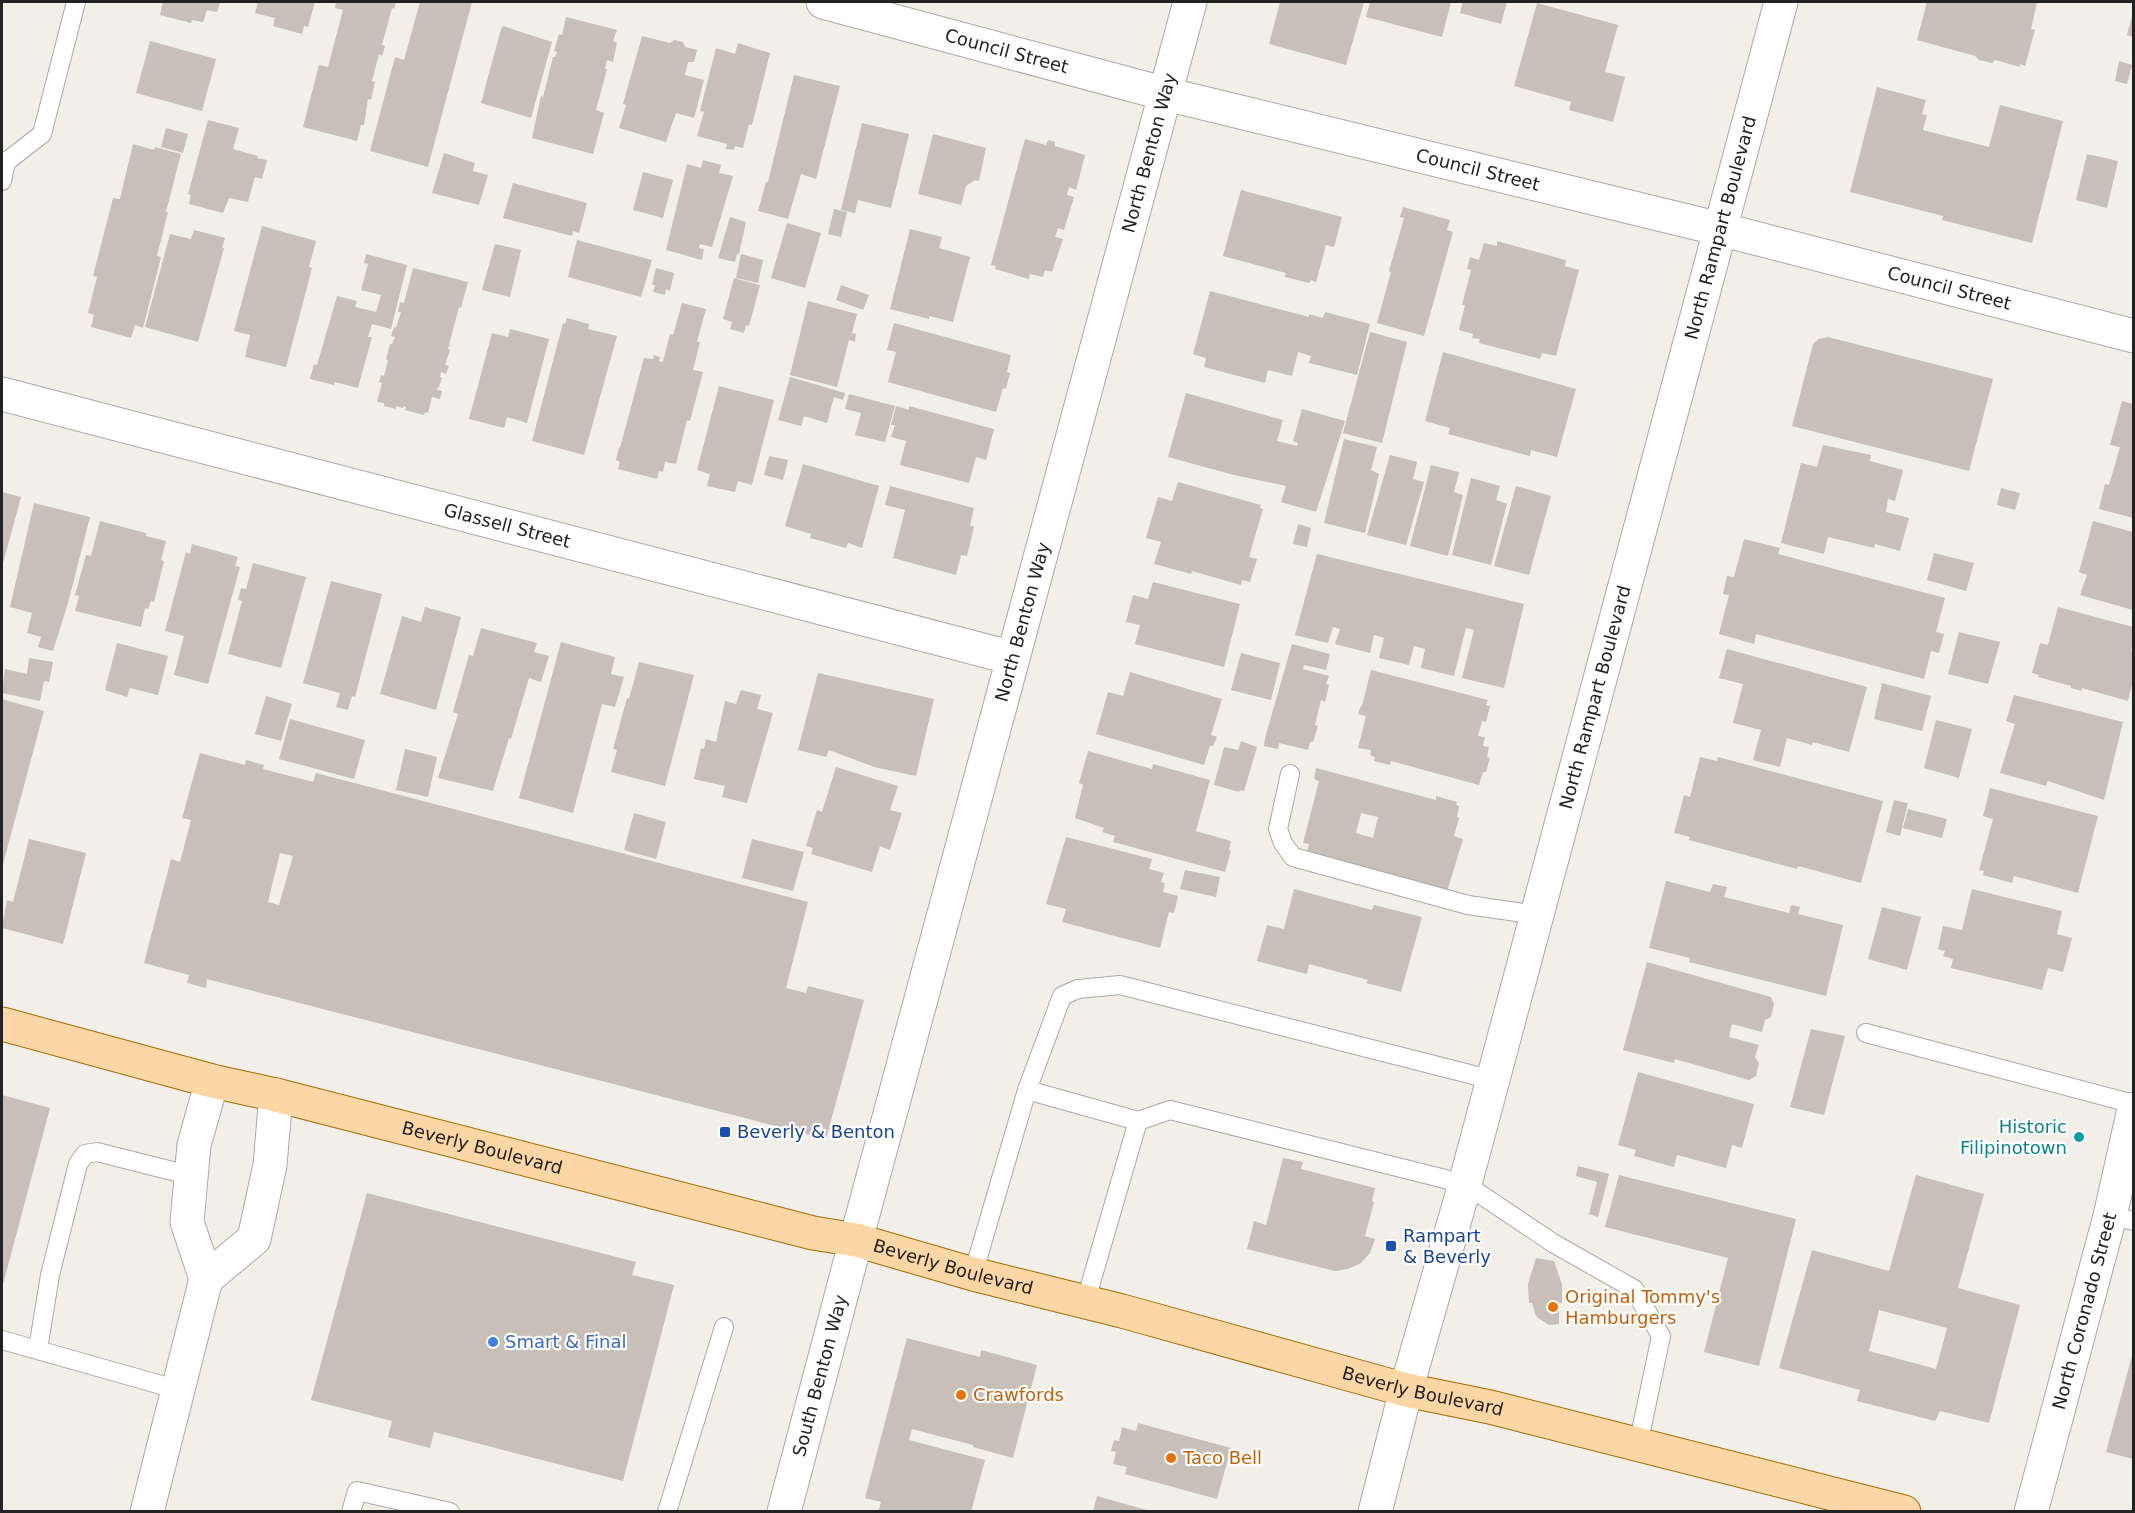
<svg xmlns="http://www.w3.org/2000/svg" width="2135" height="1513" font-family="'DejaVu Sans',sans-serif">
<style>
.building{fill:#c7bfb8;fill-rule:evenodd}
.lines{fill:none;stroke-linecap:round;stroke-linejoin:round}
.service-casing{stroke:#a9a9a9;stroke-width:20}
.minor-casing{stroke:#a9a9a9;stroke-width:35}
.tertiary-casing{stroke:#a9a9a9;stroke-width:35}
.primary-casing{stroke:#a06b00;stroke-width:35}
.service{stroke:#fff;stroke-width:18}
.minor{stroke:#fff;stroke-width:33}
.tertiary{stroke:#fff;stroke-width:33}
.primary{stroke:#fcd6a4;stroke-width:33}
.transit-dot{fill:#1a4fb4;stroke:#fff;stroke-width:2}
.culture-dot{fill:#0f9aa8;stroke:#fff;stroke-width:2}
.food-dot{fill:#e8710a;stroke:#fff;stroke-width:2}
.shop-dot{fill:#3f7fe0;stroke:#fff;stroke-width:2}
.labels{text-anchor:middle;stroke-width:4.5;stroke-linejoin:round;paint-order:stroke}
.street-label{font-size:18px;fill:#222;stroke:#fff}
.culture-label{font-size:18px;fill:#0d838f;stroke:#fff;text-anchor:end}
.transit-label{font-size:18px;fill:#164399;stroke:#fff;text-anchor:start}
.food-label{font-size:18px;fill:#c56008;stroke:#fff;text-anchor:start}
.shop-label{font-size:18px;fill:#366cbe;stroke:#fff;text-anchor:start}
</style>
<rect width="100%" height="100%" fill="#f2efe9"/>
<g class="building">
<path d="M163 2H220L217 12 207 10 203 22 192 20 191 23 160 15Z"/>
<path d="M258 2H315L308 27 304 26 302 34 273 26 275 18 255 13Z"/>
<path d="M336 2H396L394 9 392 8 382 45 385 46 382 56 379 54 372 81 375 82 371 100 368 99 364 125H361L357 141 303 127 319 65 328 67 343 10 335 8Z"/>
<path d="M420 2H472L428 167 370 151 395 57 404 60Z"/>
<path d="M1280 2H1364L1346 65 1269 44Z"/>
<path d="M1370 2H1451L1442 37 1366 17Z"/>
<path d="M1463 2H1507L1501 24 1460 13Z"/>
<path d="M1927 2H2037L2031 29 2035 30 2025 66 2020 64V67L1995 60 1992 63 1979 60 1975 56 1917 40Z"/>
<path d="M1537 3 1618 25 1605 72 1625 77 1613 122 1569 110 1571 102 1514 86Z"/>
<path d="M2133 13V37L2127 35Z"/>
<path d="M566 17 617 30 613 41 617 43 613 62 607 60 605 69H607L596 110 604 113 593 154 532 138 541 96 543 97 553 57H555L557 52 554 51 559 34 562 35Z"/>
<path d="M503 26 552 42 531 118 481 103 501 29Z"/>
<path d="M642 36 670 43 674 40 683 42 685 47 697 50 694 62H688L685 75 704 80 694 118 676 113 666 142 619 128 626 105 623 104Z"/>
<path d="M150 41 216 59 202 111 136 93Z"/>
<path d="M738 43 770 53 752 125 749 124 743 148 735 146 734 150 726 149 727 144 697 136 704 112 700 111 716 48 735 54Z"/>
<path d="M2119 61 2132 65 2127 84 2115 81Z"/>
<path d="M794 75 840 86 816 179 801 174 788 219 758 211 766 182H768Z"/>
<path d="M1877 87 1926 100 1922 114 1927 115 1923 130 1989 147 2000 105 2063 121 2032 243 1942 220 1943 216 1850 192Z"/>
<path d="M208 120 239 128 233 149 258 156 257 158 267 160 262 179 255 177 248 202 229 198 223 213 189 204 191 195 188 194Z"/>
<path d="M862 123 909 134 891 208 858 200 855 213 841 210Z"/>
<path d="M166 128 188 134 183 153 161 147Z"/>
<path d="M933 134 986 148 979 181 975 180 966 186 961 205 918 194Z"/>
<path d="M1025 139 1046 145 1048 140 1055 142V146L1085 155 1076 190 1069 187 1067 195 1074 197 1064 230 1058 228 1055 237 1063 239 1052 272 1045 270 1043 277 1030 274 1029 279 995 269 996 266 991 265Z"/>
<path d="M133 144 154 150 155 147 181 154 166 212H168L157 256 161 257 143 328 135 325 131 338 91 327 94 315 88 313 97 277 93 276 113 198 120 199Z"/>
<path d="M444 153 475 163 473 171 488 175 479 205 432 193Z"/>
<path d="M2087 154 2118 161 2107 208 2076 200Z"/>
<path d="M703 160 721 165 719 173 733 176 712 247 700 244 699 248 704 249 702 260 666 250 687 164 701 168Z"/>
<path d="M643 172 673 180 663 218 633 210Z"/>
<path d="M513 183 587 203 579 233 573 231 572 236 503 218Z"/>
<path d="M1241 190 1342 217 1334 247 1326 245 1316 282 1311 280 1309 283 1285 277 1286 273 1223 256Z"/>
<path d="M1403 207 1450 220 1447 230 1453 232 1424 336 1377 323 1391 272 1389 271 1404 218 1400 217Z"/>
<path d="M834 209 847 212 841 237 828 234Z"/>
<path d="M730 217 746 222 739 254H737L735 262 718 258Z"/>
<path d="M787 223 821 233 805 288 771 278Z"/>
<path d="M262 226 316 241 309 267 312 268 286 367 245 357 250 335 234 331Z"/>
<path d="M910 229 942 237 939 248 970 257 953 322 929 316V319L890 309Z"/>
<path d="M194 230 225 238 222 248H224L198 342 145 327 170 234 191 239Z"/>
<path d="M577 240 652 260 641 297 568 277Z"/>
<path d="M1497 241 1566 260 1565 266 1579 270 1556 356 1542 353 1540 359 1479 343 1480 339 1472 338 1473 334 1459 330 1465 305H1462L1471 270 1467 269 1470 257 1479 260 1484 243 1497 246Z"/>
<path d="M495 244 521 250 510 297 482 290Z"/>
<path d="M366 254 407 265 391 329 372 324 368 337H372L358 388 335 382 334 385 310 379 314 364 317 365 337 296 357 301 355 307 376 312 381 295 361 290 368 264 364 263Z"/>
<path d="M741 254 763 260 758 283 736 278Z"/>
<path d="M413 268 468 282 461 308 459 307 448 349 450 350 445 365 449 366 446 374 441 372 440 377 442 378 439 387H438L437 390 442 391 440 399 432 397 428 413 425 412 424 415 405 410 406 407 403 406V408L396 406V409L384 406V403L377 402 382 383 379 382 381 375 384 376 388 360 386 359 390 344H392L395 337 391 336 394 327 396 328 401 312H398L400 302 404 303Z"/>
<path d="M656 268 674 273 670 291 666 289 665 295 653 292 655 285H652Z"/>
<path d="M734 278 760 285 749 326 746 325 744 333 730 329 732 322 723 319Z"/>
<path d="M841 285 869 295 863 310 836 300Z"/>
<path d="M1210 291 1309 317V314L1323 318 1325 312 1370 324 1357 375 1309 363 1311 356 1298 352 1292 376 1268 370 1265 383 1204 367 1206 358 1193 354Z"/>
<path d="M808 301 857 314 852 333 856 334 855 342 849 340 837 387 790 375Z"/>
<path d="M682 303 706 309 697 342H700L693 370 703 372 690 421 687 420 676 464 665 462 663 472 659 471 657 479 618 469 620 462 616 460 619 447 620 448 644 358 653 359 654 355 660 357 659 361 663 362 670 334 673 335Z"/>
<path d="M567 318 589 324 588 329 617 336 584 455 532 441 563 323 565 324Z"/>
<path d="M894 323 1011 355 1007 372 1010 373 1006 389 1003 388 996 412 888 382 896 352 887 350Z"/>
<path d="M510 329 549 339 527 423 507 417 504 428 469 419 492 333 508 337Z"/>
<path d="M1370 332 1407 342 1382 443 1343 433Z"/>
<path d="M1828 337 1993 379 1969 471 1792 426 1813 344 1819 339Z"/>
<path d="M1443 352 1576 389 1557 457 1531 450 1530 456 1448 434 1450 428 1425 421Z"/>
<path d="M790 377 845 393 843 400 834 397 827 423 804 416 801 426 778 420Z"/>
<path d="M719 386 774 400 752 485 738 481 735 492 707 486 710 474 697 470Z"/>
<path d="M1186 393 1283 420 1277 441 1297 446 1298 443 1293 441 1302 409 1345 421 1316 512 1281 502 1286 486 1234 475 1168 457Z"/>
<path d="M849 394 895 406 885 442 855 435 861 413 845 409Z"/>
<path d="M2122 401 2133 404V518L2099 509 2105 484 2109 485 2120 447 2110 445Z"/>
<path d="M896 406 909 410V406L994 429 986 460 976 457 969 483 900 465 906 441 891 437 895 425H891Z"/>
<path d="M1344 439 1377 447 1371 470 1379 474 1365 533 1324 523Z"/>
<path d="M1823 445 1871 455 1870 461 1903 470 1895 501 1888 499 1886 512 1909 518 1900 551 1875 544 1874 548 1828 537 1824 554 1781 543 1801 463 1817 467Z"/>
<path d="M1390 455 1417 462 1413 479 1424 482 1406 545 1367 535Z"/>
<path d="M769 456 788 460 783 480 764 475Z"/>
<path d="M803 464 879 486 862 548 848 543 846 548 810 538 811 534 785 526Z"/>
<path d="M1431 465 1459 472 1454 492 1463 495 1448 556 1410 546Z"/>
<path d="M1471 478 1500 486 1496 500 1507 504 1491 565 1452 555Z"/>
<path d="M1178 482 1261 505 1260 508 1263 509 1249 557 1257 559 1250 582 1242 580 1241 585 1192 571 1191 574 1154 564 1161 542 1146 538 1158 497 1172 501Z"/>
<path d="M890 486 974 508 970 525 974 527 967 556 961 555 956 575 893 558 905 510 885 505Z"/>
<path d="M1516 486 1551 496 1529 575 1494 566Z"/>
<path d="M2001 488 2020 493 2015 510 1997 505Z"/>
<path d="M2 492 21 497 2 567Z"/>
<path d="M34 503 90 517 68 603 53 651 38 647 41 637 27 633 32 613 10 607Z"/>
<path d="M100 521 146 533V536L166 541 161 560 164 561 154 602 151 601 148 609 145 608 141 627 75 611 79 596 75 595 86 555 91 556Z"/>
<path d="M2093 521 2133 532V610L2080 595 2087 575 2079 572Z"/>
<path d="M1298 524 1311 528 1307 547 1293 544Z"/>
<path d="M1744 539 1780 548 1778 554 1945 598 1936 632 1944 634 1939 653 1931 651 1924 679 1756 634 1754 644 1719 634 1729 595 1723 594 1727 576 1734 577Z"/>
<path d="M192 544 238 557 235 566 240 567 208 684 174 675 184 636 165 631 186 552 190 554Z"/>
<path d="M1934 553 1974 563 1966 591 1927 580Z"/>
<path d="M1317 554 1524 604 1504 688 1462 678 1474 630 1466 628 1454 676 1421 668 1425 649 1414 646 1409 665 1379 658 1384 638 1374 635 1370 653 1335 644 1340 629 1333 627 1328 643 1295 635Z"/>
<path d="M253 563 306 577 281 668 228 654 242 601 238 600 241 588 246 589Z"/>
<path d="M331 581 382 594 355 697 352 696 348 710 336 707 340 693 303 683Z"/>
<path d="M1153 582 1240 604 1224 667 1135 644 1140 625 1126 622 1133 595 1148 599Z"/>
<path d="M425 607 461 617 436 710 380 694 402 616 421 622Z"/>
<path d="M2058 607 2133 627V641L2131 651 2133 652V680L2128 701 2082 688V691L2071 688V686L2038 677 2039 675 2032 673 2040 643 2048 645Z"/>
<path d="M481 628 537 643 534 652 549 656 541 682 529 678 511 739 509 738 493 791 438 778 458 714 453 712 469 655 473 656Z"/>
<path d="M1959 632 2000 642 1988 684 1948 674Z"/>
<path d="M561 642 615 657 611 674 624 677 615 707 602 704 573 813 519 798Z"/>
<path d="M117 643 168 656 158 695 130 688 127 697 105 690Z"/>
<path d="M1292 644 1330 654 1326 670 1304 665 1303 669 1329 676 1326 684 1329 685 1325 702 1321 700 1315 725 1318 726 1313 742H1310L1308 750 1279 743 1278 749 1264 746 1265 738Z"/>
<path d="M1727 649 1867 687 1849 752 1813 742 1812 745 1787 738 1780 767 1753 760 1761 730 1733 723 1743 684 1719 678Z"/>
<path d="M1241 653 1280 663 1271 700 1231 690Z"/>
<path d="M29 658 53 662 49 682 44 681 40 701 2 693 5 669 27 674Z"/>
<path d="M639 662 694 675 665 786 611 772 617 750 613 749 627 698 629 699Z"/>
<path d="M1371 670 1488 700 1486 705 1490 706 1486 722 1482 721 1478 736 1485 737 1483 746 1489 747 1487 757 1490 758 1486 772H1483L1479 785 1391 761 1390 765 1374 761 1375 757 1370 755 1371 750 1358 748 1366 716 1358 714 1361 706H1362Z"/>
<path d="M1130 672 1222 699 1211 735 1217 737 1213 746H1210L1204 765 1096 734 1108 692 1123 696Z"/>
<path d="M818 673 934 699 916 776 874 767 829 750 826 757 798 750Z"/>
<path d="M1882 683 1931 696 1922 731 1874 719Z"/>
<path d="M741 690 761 695 757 709 773 713 747 803 722 797 725 786 694 779 701 748 704 749 706 739 716 742 725 701 736 704Z"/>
<path d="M2014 695 2123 722 2104 800 2048 781 2046 786 2000 773 2015 724 2006 721Z"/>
<path d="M266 696 292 704 281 741 255 734Z"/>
<path d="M2 699 44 711 2 868Z"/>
<path d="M290 719 365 740 354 779 279 759Z"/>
<path d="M1936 720 1972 729 1959 778 1924 768Z"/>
<path d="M1241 741 1257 747 1244 791 1240 790 1239 792 1214 785 1224 747 1238 750Z"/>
<path d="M405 749 437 757 428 797 396 790Z"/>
<path d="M1088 751 1152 769 1153 764 1210 780 1196 831 1231 841 1229 850 1231 851 1225 872 1113 842 1115 836 1102 832 1104 828 1075 818 1083 785 1079 783Z"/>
<path d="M200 753 245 765 246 760 264 765 263 769 313 782 316 773 808 902 786 988 806 993 808 986 864 1000 826 1139 207 979 206 988 187 983 189 975 144 963 171 859 180 862 191 820 182 818ZM280 853 293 856 279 905 268 902Z"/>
<path d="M1700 757 1717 761 1718 757 1883 801 1861 883 1798 866 1797 869 1689 840 1690 837 1674 833 1684 795 1690 797Z"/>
<path d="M836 767 898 786 890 810 902 813 890 850 880 846 872 872 811 854 813 848 806 846 817 810 822 812Z"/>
<path d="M1316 768 1436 800V796L1457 802 1456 805 1459 806 1457 817 1459 818 1454 836 1463 839 1446 895 1306 854 1309 844 1303 843 1319 781 1314 779ZM1361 813 1378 817 1373 838 1356 833Z"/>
<path d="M1990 788 2098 816 2078 893 2014 876 2012 883 1983 875 1984 871 1979 870 1993 819 1983 816Z"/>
<path d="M1894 800 1908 803 1900 836 1886 832Z"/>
<path d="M1908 809 1947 819 1942 838 1903 828Z"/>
<path d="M634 813 666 822 656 859 624 850Z"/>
<path d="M1066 837 1152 859 1149 869 1164 873 1161 882 1165 883 1163 892 1178 896 1174 913 1169 912 1160 948 1062 922 1066 909 1046 904Z"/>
<path d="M29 839 86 853 63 944 2 928 7 900 13 902Z"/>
<path d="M752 839 804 852 793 891 742 878Z"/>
<path d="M1185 870 1220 877 1216 897 1180 889Z"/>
<path d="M1666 881 1710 892 1713 884 1727 887 1724 897 1789 913 1791 905 1800 907 1798 914 1843 925 1826 996 1689 962 1690 958 1649 948Z"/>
<path d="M1294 889 1372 910 1374 905 1422 917 1401 992 1366 983 1368 980 1309 964 1307 974 1257 961 1267 925 1284 929Z"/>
<path d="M1972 889 2062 911 2057 934 2072 938 2063 972 2048 968 2042 990 1951 968 1953 959 1943 956 1945 951 1938 949 1943 926 1962 930Z"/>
<path d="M1882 907 1921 917 1907 970 1868 959Z"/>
<path d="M1647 962 1771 997 1774 1004 1771 1017 1765 1020 1762 1032 1732 1024 1729 1037 1759 1045 1755 1057 1759 1063 1756 1076 1749 1080 1675 1059 1674 1063 1623 1050Z"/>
<path d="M1811 1029 1845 1036 1824 1115 1790 1107Z"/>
<path d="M1638 1072 1754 1104 1742 1148 1732 1145 1726 1168 1677 1155 1674 1167 1634 1156 1636 1150 1618 1145Z"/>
<path d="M2 1095 50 1108 2 1288Z"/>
<path d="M1283 1158 1303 1162 1301 1169 1375 1188 1372 1201 1374 1202 1365 1236 1375 1239 1370 1253 1361 1263 1348 1269 1335 1271 1247 1249 1254 1221 1266 1225Z"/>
<path d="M1578 1166 1609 1174 1598 1217 1589 1214 1597 1182 1576 1176Z"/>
<path d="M1619 1175 1796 1219 1759 1366 1704 1352 1728 1258 1605 1227Z"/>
<path d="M1916 1175 1984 1194 1958 1288 2020 1305 1989 1423 1940 1411 1935 1421 1857 1401 1860 1390 1779 1368 1812 1250 1889 1271ZM1879 1310 1947 1328 1936 1369 1869 1351Z"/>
<path d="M367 1193 636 1262 632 1275 674 1285 623 1481 434 1432 430 1448 388 1437 392 1421 311 1400Z"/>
<path d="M1536 1258 1554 1261 1562 1284V1303H1559V1324L1549 1325 1541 1320 1536 1316 1532 1303H1529L1528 1284Z"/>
<path d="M907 1338 980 1357 981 1350 1037 1365 1013 1458 973 1447V1445L912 1429 909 1440 985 1460 971 1512H878L881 1502 865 1498Z"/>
<path d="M2133 1352V1459L2106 1452Z"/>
<path d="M1138 1423 1231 1448 1217 1499 1125 1474 1127 1467 1113 1464 1116 1452 1111 1451 1114 1440 1119 1441 1122 1427 1136 1431Z"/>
<path d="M1097 1496 1150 1511V1512H1093Z"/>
</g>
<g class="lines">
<defs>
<g id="service">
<path d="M2 161 6 162 42 134 76 2"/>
<path d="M2 181 6 162"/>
<path d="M1290 774 1278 829 1283 843 1293 857 1468 905 1537 915"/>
<path d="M1866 1033 2134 1104"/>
<path d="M1027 1090 1062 996 1078 989 1120 985 1493 1080"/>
<path d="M1138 1121 1170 1110 1465 1184 1553 1243 1634 1289 1661 1336 1638 1445"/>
<path d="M2110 1216 2134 1221"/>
<path d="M973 1274 1027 1090 1138 1121 1085 1303"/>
<path d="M2 1340 179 1390"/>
<path d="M38 1349 50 1275 78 1164 85 1154 97 1152 192 1176"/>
<path d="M351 1512 357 1491 450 1512"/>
<path d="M667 1512 724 1327"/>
</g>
<g id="minor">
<path id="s1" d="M823 2 1166 94 1720 229 2134 336"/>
<path id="s2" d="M2 394 1013 658"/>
<path d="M206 1279 254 1239 270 1165 276 1095"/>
<path d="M147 1512 206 1279 187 1222 194 1145 212 1081"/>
<path id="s3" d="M784 1512 856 1240"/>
<path id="s4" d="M2031 1512 2110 1216 2134 1109"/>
</g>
<g id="tertiary">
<path id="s5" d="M856 1240 1190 2"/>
<path id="s6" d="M1375 1512 1406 1390 1465 1184 1781 2"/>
</g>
<g id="primary">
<path id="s7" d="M2 1024 212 1081 276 1095 813 1233 856 1240 973 1274 1122 1311 1406 1390 1490 1407 1904 1512"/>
</g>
</defs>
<use href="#service" class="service-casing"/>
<use href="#minor" class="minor-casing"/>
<use href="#tertiary" class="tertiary-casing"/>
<use href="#primary" class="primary-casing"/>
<use href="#service" class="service"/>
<use href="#minor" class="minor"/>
<use href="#tertiary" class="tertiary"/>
<use href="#primary" class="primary"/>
</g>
<g class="transit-dot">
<rect x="719" y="1126" width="12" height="12" rx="3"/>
<rect x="1385" y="1240" width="12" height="12" rx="3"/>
</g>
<circle class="culture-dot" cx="2079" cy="1137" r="6"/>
<g class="food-dot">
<circle cx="1553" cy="1307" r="6"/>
<circle cx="961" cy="1395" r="6"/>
<circle cx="1171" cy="1458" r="6"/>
</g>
<circle class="shop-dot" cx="493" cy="1342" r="6"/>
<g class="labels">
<g class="street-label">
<text dy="6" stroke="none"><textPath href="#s1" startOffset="190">Council Street</textPath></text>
<text dy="6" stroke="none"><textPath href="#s5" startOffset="1126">North Benton Way</textPath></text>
<text dy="6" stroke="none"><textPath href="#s1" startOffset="676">Council Street</textPath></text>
<text dy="6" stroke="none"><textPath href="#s6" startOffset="1330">North Rampart Boulevard</textPath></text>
<text dy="6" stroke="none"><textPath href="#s1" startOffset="1162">Council Street</textPath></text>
<text dy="6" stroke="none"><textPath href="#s2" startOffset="522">Glassell Street</textPath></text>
<text dy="6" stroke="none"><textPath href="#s5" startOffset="640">North Benton Way</textPath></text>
<text dy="6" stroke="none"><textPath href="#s6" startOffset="844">North Rampart Boulevard</textPath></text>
<text dy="6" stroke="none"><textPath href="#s7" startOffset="496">Beverly Boulevard</textPath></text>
<text dy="6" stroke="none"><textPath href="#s7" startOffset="982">Beverly Boulevard</textPath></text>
<text dy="6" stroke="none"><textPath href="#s4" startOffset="208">North Coronado Street</textPath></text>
<text dy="6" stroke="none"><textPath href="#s3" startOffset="141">South Benton Way</textPath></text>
<text dy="6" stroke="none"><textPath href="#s7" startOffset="1468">Beverly Boulevard</textPath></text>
</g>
<g class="culture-label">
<text x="2067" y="1133">Historic<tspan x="2067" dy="21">Filipinotown</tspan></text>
</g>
<g class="transit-label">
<text x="737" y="1138">Beverly &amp; Benton</text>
<text x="1403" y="1242">Rampart<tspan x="1403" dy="21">&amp; Beverly</tspan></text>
</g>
<g class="food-label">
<text x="1565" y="1303">Original Tommy's<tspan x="1565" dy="21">Hamburgers</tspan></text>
<text x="973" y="1401">Crawfords</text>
<text x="1183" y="1464">Taco Bell</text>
</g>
<g class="shop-label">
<text x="505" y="1348">Smart &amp; Final</text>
</g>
</g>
<rect width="2135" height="1513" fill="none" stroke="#222222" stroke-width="6"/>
</svg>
